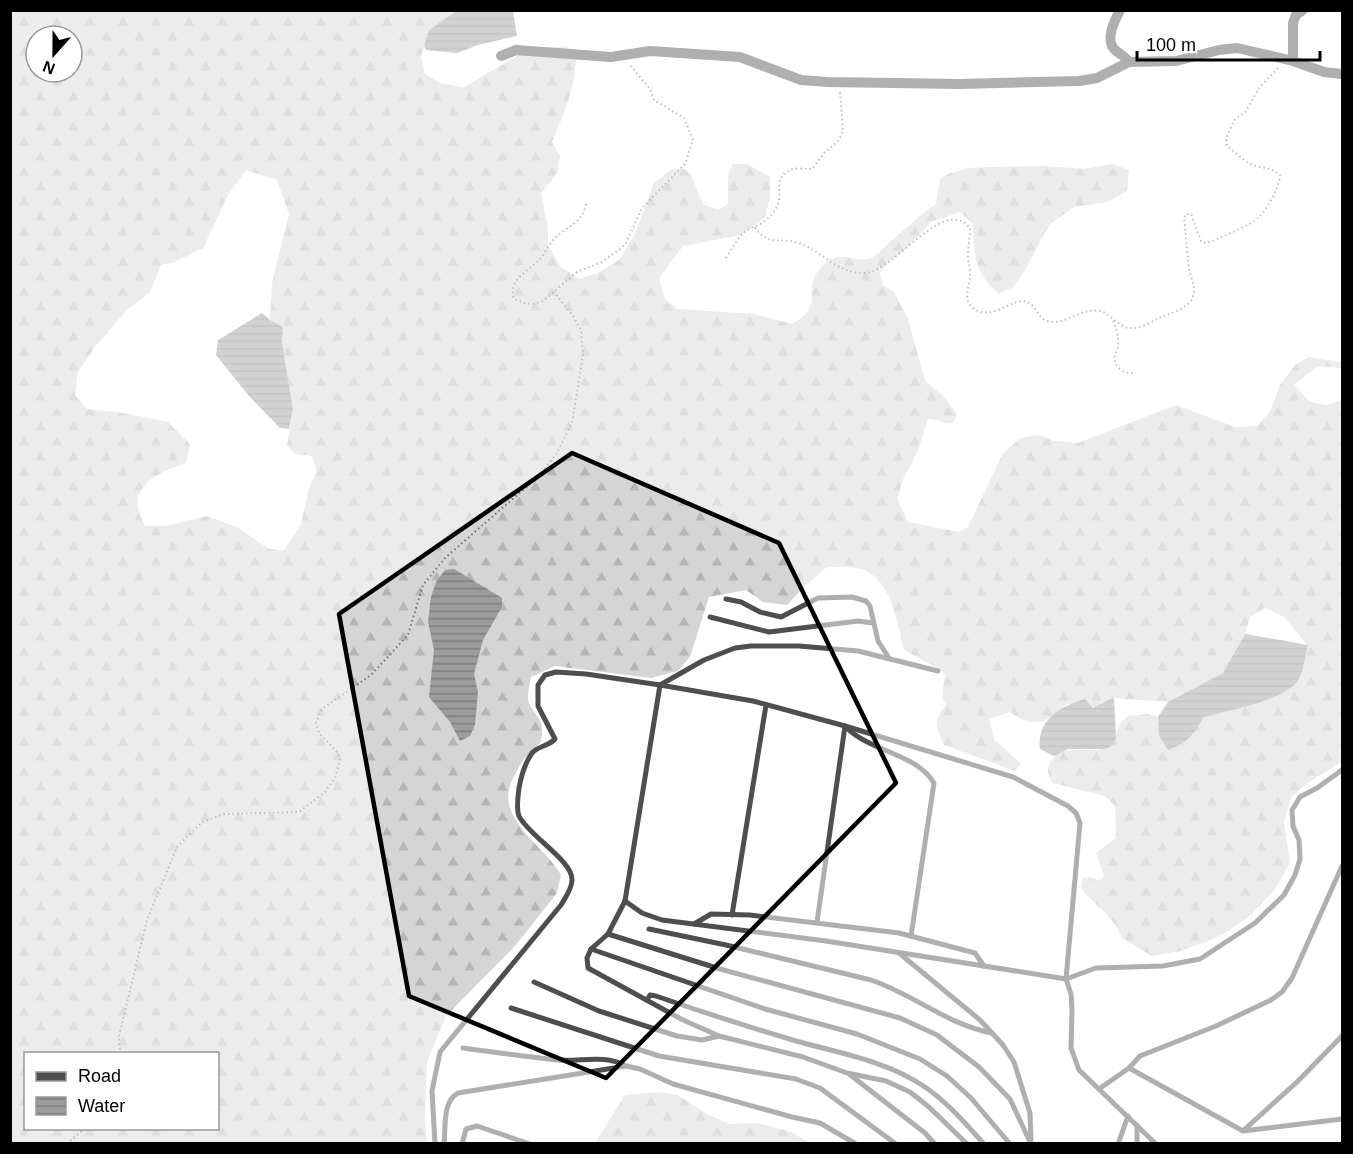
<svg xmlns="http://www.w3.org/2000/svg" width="1353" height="1154" font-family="Helvetica,sans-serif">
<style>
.forest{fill:url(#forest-firs);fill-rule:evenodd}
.water{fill:url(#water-rules)}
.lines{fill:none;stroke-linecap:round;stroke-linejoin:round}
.path{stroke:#707070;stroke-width:2;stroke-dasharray:1.5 3;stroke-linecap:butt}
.service{stroke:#4e4e4e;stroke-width:5}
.minor{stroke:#4e4e4e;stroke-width:10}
.marked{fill:none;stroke:#000;stroke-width:4.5;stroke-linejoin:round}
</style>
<defs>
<pattern id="forest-firs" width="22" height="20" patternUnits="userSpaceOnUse" patternTransform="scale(1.5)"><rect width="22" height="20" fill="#d5d5d5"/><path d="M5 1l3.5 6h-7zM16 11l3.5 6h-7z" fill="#b5b5b5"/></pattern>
<pattern id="water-rules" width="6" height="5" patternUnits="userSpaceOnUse" patternTransform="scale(1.5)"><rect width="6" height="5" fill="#9c9c9c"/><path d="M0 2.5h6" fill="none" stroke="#7d7d7d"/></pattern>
</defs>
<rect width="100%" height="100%" fill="#fff"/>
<g class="forest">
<path d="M10 11H458L430 30 421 56 425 74 442 84 464 87 527 50 566 46 576 55C576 86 564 114 552 142L560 156 557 173 541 193 548 228V245L560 266 579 279 598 273 619 260 635 234 654 183 672 169H684L690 173 703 204 718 210 728 204V175L733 164H747L770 177V198L765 217 741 235 683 246 659 278 665 299 677 309 755 314 792 324C826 306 802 291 819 270 840 244 853 266 873 257 879 254 885 247 890 242 905 229 920 215 936 204L940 179 948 174 969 168 987 167 1046 166 1084 169 1113 164 1129 170 1127 191 1107 202 1074 207 1049 225 1024 272 1013 287 999 294C974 273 974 255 973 224L960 212 931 222 904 251 888 262 880 273 883 285 894 292 908 319 925 380 945 398 957 414 953 423C943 424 937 419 928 419L917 453 904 477 897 498 908 522 959 532 968 527 1003 453 1021 438 1038 435 1054 441 1078 443 1176 405 1235 427 1257 426 1271 410 1280 385 1296 364 1309 357 1342 362V368L1318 366 1294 385 1310 402 1327 405 1342 400V762L1309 782 1291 797 1284 823 1290 862 1276 888 1252 914 1228 931 1213 939 1181 951 1152 956 1122 938C1115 917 1094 905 1081 888L1083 878 1089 877 1099 881 1104 877 1096 853 1116 838 1115 806 1105 796 1052 783C1048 774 1046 769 1051 761 1065 740 1090 756 1108 747 1116 743 1115 735 1119 727 1120 723 1124 720 1127 716L1148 714 1158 717 1159 736 1196 729 1204 717 1241 708 1284 692 1308 646 1284 617 1265 608 1250 617 1245 634 1223 673 1168 702 1114 698 1093 708 1067 704C1045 722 1036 731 1010 712L989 719 994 739 1021 764 1015 771 944 745C936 726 932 723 946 705L942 697 945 674C933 663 917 659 904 649 897 622 891 573 856 568 847 566 837 567 827 567L806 585 787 605 763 602 746 590 709 597 690 657 678 671 651 678 555 666 531 677C530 684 527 693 528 700 530 710 542 717 542 729 544 746 533 748 524 759 519 766 515 774 511 783 496 820 546 847 561 875L557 893 515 946 446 1016 427 1062 425 1119 427 1143H11ZM36 36H72V72H36ZM246 170 277 180 289 214 272 283 270 320 283 327 282 343 293 409 287 446 296 454 312 456 317 472 309 488 301 524 284 550 269 549 237 527 207 516 165 526H145C143 521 139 514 138 508 133 482 167 469 186 463L190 444 168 422 118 412 87 409 75 395 78 372 97 344 127 310 150 292 161 265 175 262 203 248 228 195ZM26 1054H218V1128H26Z"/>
<path d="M659 1092 678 1095 707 1114 729 1124 758 1123 791 1132 810 1143H595L625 1095Z"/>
</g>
<g class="water">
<path d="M458 10 513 11 517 36 478 45 457 53 426 50 424 46 429 30Z"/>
<path d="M262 313 270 320 283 327 282 343 293 409 289 429 280 428 249 396 216 355 218 340Z"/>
<path d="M454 569 502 598V607L483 640 474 674 478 692 475 725 470 736 460 741 450 722 429 697 434 650 428 622 431 597 436 582 445 570Z"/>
<path d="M1245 634 1308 645C1305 656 1303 674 1297 682 1281 701 1227 711 1204 717 1194 734 1187 743 1168 750L1159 736 1158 717 1168 702 1223 673Z"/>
<path d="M1114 697 1116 736 1114 744 1106 749H1068L1054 756 1040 749C1036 720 1061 706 1085 699L1093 708Z"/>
</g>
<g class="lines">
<g class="path">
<path d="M840 92 843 131 839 140 824 153 812 169C806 169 799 168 793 169 774 175 781 187 779 200 777 212 764 223 754 227 771 248 778 236 799 243 822 251 837 274 865 273 897 270 943 195 970 228 970 237 968 246 968 255 968 263 971 271 970 278 969 288 963 298 972 307 990 324 1013 296 1028 302 1036 306 1038 318 1047 321 1065 326 1082 307 1100 311 1112 314 1118 328 1131 328 1142 329 1152 321 1161 317 1172 313 1185 310 1192 299 1193 297 1194 292 1194 291 1194 283 1190 276 1189 268 1187 252 1186 235 1184 218L1186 214H1191L1201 241 1206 243C1214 241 1253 224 1258 218 1268 208 1279 189 1280 175 1271 166 1258 169 1247 162 1240 157 1234 151 1227 146L1226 138 1235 119 1245 112 1260 87 1278 68"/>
<path d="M586 204C581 224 571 224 556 237 549 243 546 252 540 259 529 271 507 280 514 299L524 303 533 304 543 301 577 272 602 262 620 249 626 243 642 208 685 164 693 140 684 118 654 100 650 89 630 65"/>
<path d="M726 258C734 246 739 233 753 227"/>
<path d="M1113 321C1116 327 1119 338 1118 345 1118 349 1116 352 1115 355 1113 366 1122 374 1133 373"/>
<path d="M120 1054 119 1036 147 920 177 847 202 822 224 814 299 812 325 792 335 778 340 760 338 753 319 733 316 723 322 709 371 675 408 635 423 585 445 558 539 476 557 453 572 423 583 355 581 330 573 316 554 292"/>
<path d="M67 1144 85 1128"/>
</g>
<g class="service">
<path d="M726 599 741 602 760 612 781 617 818 598 852 597 866 601 870 606 878 641 889 658"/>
<path d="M710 617 769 632 858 621 873 623"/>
<path d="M660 685 625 901 608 934 591 949 587 958 588 968 681 1019 719 1036 803 1057 847 1073 886 1081 910 1092 929 1107 967 1144"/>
<path d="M660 685 704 660 735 648 751 646H799L858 651 938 671"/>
<path d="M846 727C870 752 916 753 934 783L911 936"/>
<path d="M625 901 642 913 662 920 826 941 1066 979 1096 968 1163 966 1200 959 1255 923 1284 895 1295 875 1300 859 1299 840 1293 826 1292 810 1300 797 1317 788 1342 770"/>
<path d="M732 915 766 705"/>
<path d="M817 922 845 726"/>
<path d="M694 924 711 914 750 915 899 933 975 953 984 966"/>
<path d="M649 929 726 945 871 980C913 994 948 1025 992 1033"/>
<path d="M608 934 720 969 900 1018 937 1035 979 1067 1010 1099 1030 1142"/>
<path d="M591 949 765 1009 857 1034 920 1059 947 1076 971 1098 1010 1144"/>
<path d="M899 953 980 1020 1003 1045 1014 1062 1030 1113 1031 1140"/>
<path d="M534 982 599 1011 677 1036 702 1040 719 1036"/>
<path d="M647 1000 650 995 656 996C702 1012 749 1027 796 1041 839 1053 887 1061 925 1087 947 1102 966 1124 984 1144"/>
<path d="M511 1008 659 1056 796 1079 820 1088 896 1144"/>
<path d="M463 1048C494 1052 526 1057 557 1060 581 1062 604 1054 626 1066"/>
<path d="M1129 1068 1243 1131 1342 1119"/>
<path d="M849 1074 925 1133 935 1144"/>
<path d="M1099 1089 1129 1068 1140 1056 1216 1026 1271 1000 1282 992 1292 978 1342 866"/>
<path d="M1244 1130 1297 1082 1342 1036"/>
<path d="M435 1144 432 1091 440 1052 561 905C565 898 572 889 572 880 573 861 528 835 519 816 516 809 518 796 519 788 521 777 525 763 532 753 538 746 549 746 555 739L538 706V685L545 675 556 672 586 674 660 685 753 701 845 726 1013 777 1068 806 1076 813 1080 823 1066 979 1071 994 1072 1010 1071 1048 1079 1070 1156 1144"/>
<path d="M444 1144C446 1127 442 1102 458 1093L626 1066 640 1069 673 1084 792 1117 820 1123 856 1144"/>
<path d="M462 1144 466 1129 477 1126 530 1144"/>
<path d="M1118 1144 1128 1116"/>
<path d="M1137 1144V1125"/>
</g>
<g class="minor">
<path d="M1120 10C1115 20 1105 39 1114 49 1119 54 1125 56 1129 62"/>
<path d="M501 56 516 50 611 57 650 51 740 57 801 80 827 82 960 84 1079 81 1097 78 1129 62 1176 61 1219 50 1237 48 1293 61 1324 72 1342 74"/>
<path d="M1293 61V23L1296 15 1303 10"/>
</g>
</g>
<path d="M0 0H1353V1154H0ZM572 453 779 543 896 783 606 1078 409 996 339 614Z" fill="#fff" fill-opacity=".55" fill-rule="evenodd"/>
<path class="marked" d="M572 453 779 543 896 783 606 1078 409 996 339 614Z"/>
<rect width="1353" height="1154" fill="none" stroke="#000000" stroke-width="24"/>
<rect x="24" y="1052" width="195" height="78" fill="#ffffff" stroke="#999999" stroke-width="1.5"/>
<rect x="36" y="1072" width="30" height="9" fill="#4e4e4e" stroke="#999999" stroke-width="1.5"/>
<text x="78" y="1082" font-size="18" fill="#000000">Road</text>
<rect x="36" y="1097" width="30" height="18" fill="url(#water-rules)" stroke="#999999" stroke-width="1.5"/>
<text x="78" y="1112" font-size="18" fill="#000000">Water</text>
<g transform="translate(54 54) rotate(201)"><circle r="28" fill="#ffffff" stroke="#999999" stroke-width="1.5"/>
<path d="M0-4.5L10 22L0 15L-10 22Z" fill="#000000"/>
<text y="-9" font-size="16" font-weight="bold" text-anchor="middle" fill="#000000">N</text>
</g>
<path d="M1137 51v9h183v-9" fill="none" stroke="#000000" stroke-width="3"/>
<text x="1146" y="51" font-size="18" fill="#000000" stroke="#ffffff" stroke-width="4.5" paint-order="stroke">100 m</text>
</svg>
